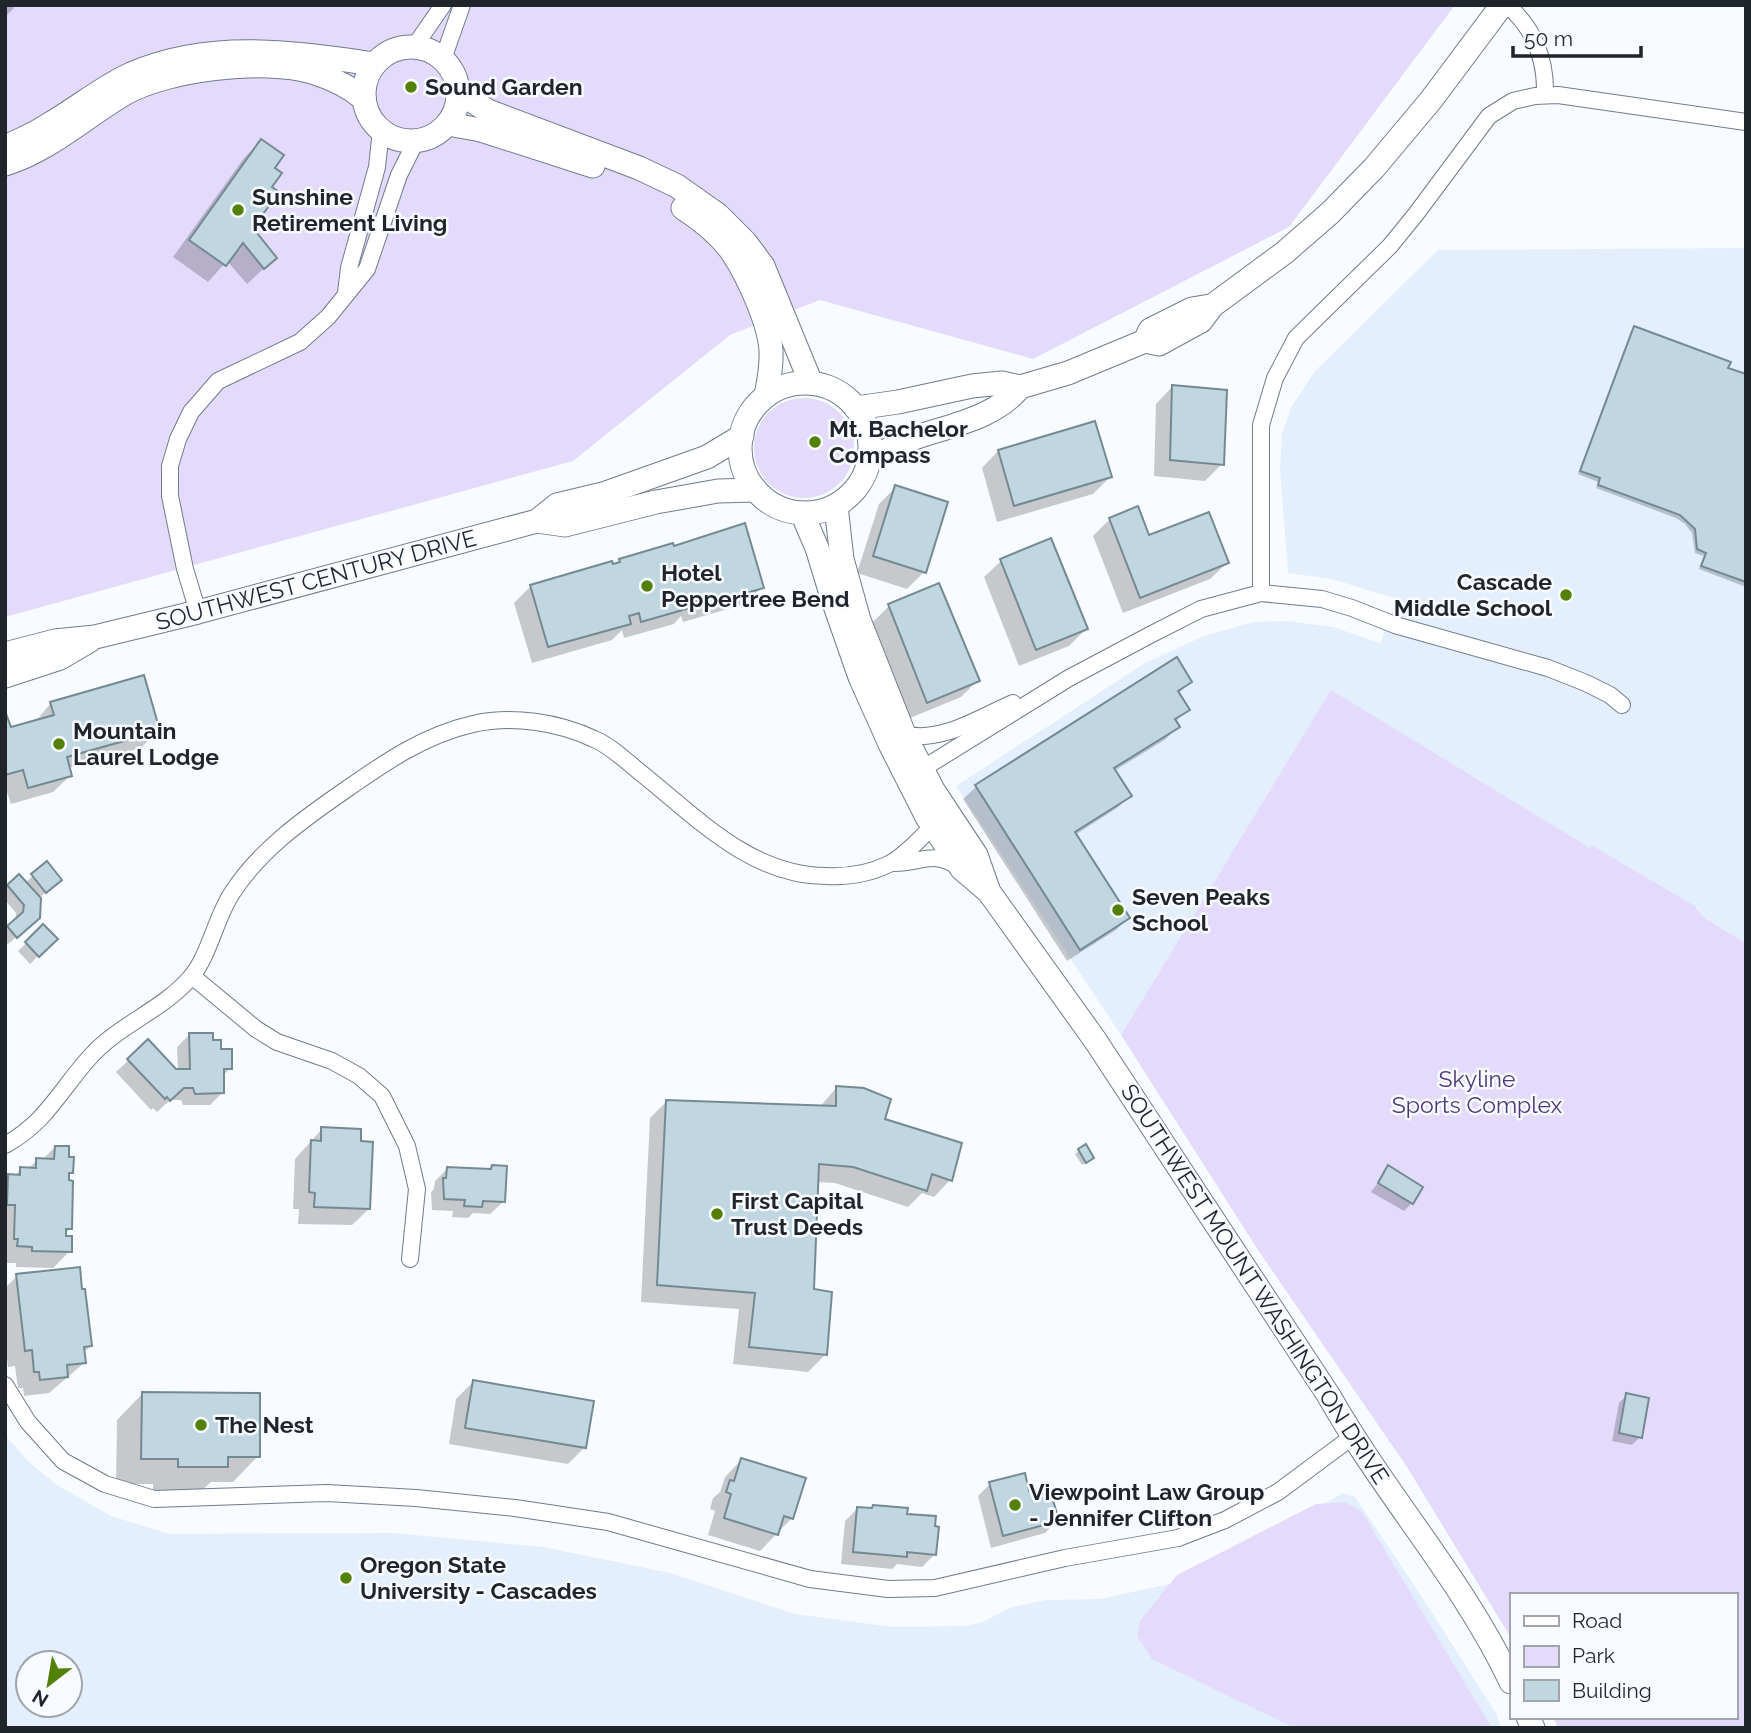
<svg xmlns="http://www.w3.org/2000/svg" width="1751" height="1733" font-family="Raleway,sans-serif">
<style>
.built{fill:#e3effd;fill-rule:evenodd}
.green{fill:#e4dbfc}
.shadow{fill:#0003}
.building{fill:#c0d7e2;stroke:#748a93;stroke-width:2}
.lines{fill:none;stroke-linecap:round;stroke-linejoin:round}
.minor-casing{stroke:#6e7c8b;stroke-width:18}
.secondary-casing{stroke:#6e7c8b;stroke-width:25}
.minor{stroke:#fff;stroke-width:16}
.secondary{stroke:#fff;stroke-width:23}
.poi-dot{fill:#538007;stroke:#f8fbff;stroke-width:2.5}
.labels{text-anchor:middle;stroke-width:5;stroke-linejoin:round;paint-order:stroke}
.poi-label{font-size:23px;font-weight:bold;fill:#1f252b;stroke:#f8fbff;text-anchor:start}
.street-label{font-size:23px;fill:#1f252b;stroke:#f8fbff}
.park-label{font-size:23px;fill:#50387a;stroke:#f8fbff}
</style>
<rect width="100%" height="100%" fill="#f8fbff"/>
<g class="built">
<path d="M1746 248V943L1331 691 1121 1035 956 786 1145 663 1204 636 1254 622 1287 621 1333 627 1380 643 1397 599 1332 579 1288 573 1280 468 1282 433 1292 406 1315 371 1438 250Z"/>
<path d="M5 1435 29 1462 57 1485 111 1516 169 1534 393 1533 543 1547 670 1573 795 1614 893 1627 965 1626 983 1622 1012 1607 1047 1600 1100 1599 1170 1584 1243 1555 1342 1493 1355 1497 1420 1594 1497 1715 1501 1728H5ZM28 1663H70V1705H28Z"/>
</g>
<g class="green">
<path d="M5 5H1455L1289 227 1033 359 820 300 730 335 573 461 5 617Z"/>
<circle cx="804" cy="448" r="50"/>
<path d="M1331 690 1590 848 1591 845 1693 905 1706 919 1746 943V1728H1558L1553 1717H1735V1595H1511V1638L1407 1467 1258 1250 1121 1035Z"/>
<path d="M1345 1502 1362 1512 1492 1728H1295L1152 1659 1137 1636 1140 1621 1177 1575 1316 1504Z"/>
</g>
<g class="shadow">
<path d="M5 5H13L14 8 5 17Z"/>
<path d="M261 141 272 169 270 187 250 229 275 258 247 284 227 261 208 282 173 257 244 158Z"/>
<path d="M1634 328 1746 376V587L1699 569 1704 556 1695 553 1692 533 1685 524 1676 518 1596 488 1598 482 1578 474 1631 331Z"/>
<path d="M1172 387 1222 464 1205 481 1154 476 1156 404Z"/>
<path d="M998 451 1110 477 1093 494 997 522 982 468Z"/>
<path d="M896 487 924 572 907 589 857 573 879 504Z"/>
<path d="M1110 519 1148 537 1227 563 1210 579 1123 613 1093 536Z"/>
<path d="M620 560 762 587 745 604 683 622 681 616 674 624 624 638 622 630 612 640 532 663 514 603 531 586 615 565Z"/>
<path d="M1001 561 1086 629 1069 646 1019 666 984 577Z"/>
<path d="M938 585 978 680 961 697 910 718 872 623 889 606Z"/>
<path d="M1176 660 1190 682 1178 694 1188 709 1175 722 1178 726 1166 739 1114 771 1130 796 1117 808 1075 835 1128 918 1116 930 1067 961 963 799 976 787Z"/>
<path d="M51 703 158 731 141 748 68 768 70 776 53 792 11 804 5 786V713L10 729 35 722Z"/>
<path d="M46 864 52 887 39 898 30 926 8 944 5 941V930L15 921 16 913 5 900V889L19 876 25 883Z"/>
<path d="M43 927 55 939 30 964 18 951Z"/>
<path d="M190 1034 211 1042 220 1050 230 1068 222 1077V1093L210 1105H183L181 1100H170L157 1112 153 1108 151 1110 116 1072 129 1060 178 1073 177 1047Z"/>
<path d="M836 1088 883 1120 950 1180 934 1197 922 1193 908 1207 835 1183 817 1182 812 1290 825 1355 808 1372 733 1364 739 1309 641 1302 650 1118 667 1101 819 1108Z"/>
<path d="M322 1129 369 1209 352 1225 298 1224 299 1209H293L295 1159Z"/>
<path d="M1085 1146 1089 1161 1082 1165 1075 1154Z"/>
<path d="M55 1147 71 1172 67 1176V1182L70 1229 64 1234 70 1251 53 1268 16 1267V1263H5V1179L9 1176H14L21 1169H28L37 1160H42Z"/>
<path d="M492 1167 503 1202 490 1214 473 1213 468 1218 452 1217 453 1211 432 1210 431 1192 434 1189 435 1181 447 1169 488 1171Z"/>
<path d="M1389 1168 1412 1203 1404 1211 1371 1192Z"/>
<path d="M17 1276 91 1346 83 1353 84 1363 49 1393 24 1396 23 1388H18L15 1366 8 1367 5 1340V1288Z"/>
<path d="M473 1382 585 1447 568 1464 449 1444 456 1399Z"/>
<path d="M142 1394 258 1456 233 1482H211L200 1492 153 1491V1484H116L117 1420Z"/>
<path d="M1627 1395 1640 1437 1632 1445 1612 1441 1619 1403Z"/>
<path d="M741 1460 792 1518 760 1551 708 1535 715 1511 710 1509 713 1498 720 1492 725 1477Z"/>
<path d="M990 1484 1028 1493 1057 1521 1045 1533 991 1548 978 1496Z"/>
<path d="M873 1506 905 1515 935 1554 922 1567 897 1564 892 1569 841 1564 845 1521 857 1509 870 1510Z"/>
</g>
<g class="building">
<path d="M261 139 284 155 275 168 282 173 272 187 279 192 253 228 277 258 264 269 243 243 226 266 189 240Z"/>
<path d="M1634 326 1731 362 1728 368 1746 374V582L1701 566 1706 553 1697 549 1695 529 1680 515 1598 485 1600 478 1580 471Z"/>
<path d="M1172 385 1227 390 1224 465 1170 460Z"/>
<path d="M1095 421 1112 477 1014 506 998 450Z"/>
<path d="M895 485 948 502 926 573 873 556Z"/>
<path d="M1138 506 1149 535 1209 512 1229 563 1140 598 1109 518Z"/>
<path d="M745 523 764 588 700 606 698 600 691 602 693 607 641 622 639 613 629 616 631 624 548 647 530 585 612 561 613 564 620 562 619 559 673 543 674 546Z"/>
<path d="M1051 538 1088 629 1036 650 1000 559Z"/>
<path d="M939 583 980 681 927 703 888 604Z"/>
<path d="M1177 657 1192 682 1178 691 1190 710 1175 719 1180 727 1114 768 1132 796 1075 832 1130 918 1080 950 975 785Z"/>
<path d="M144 675 160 731 67 757 72 776 28 788 23 770 5 775V711L11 727 54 715 50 702Z"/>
<path d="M47 861 62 880 46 893 31 874Z"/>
<path d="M19 874 41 898 40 918 17 938 7 926 23 912 24 905 7 885Z"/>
<path d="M43 924 58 939 39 957 25 942Z"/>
<path d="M189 1033H213V1040H221V1049H232V1069H224V1093L195 1094 193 1088H184L170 1101 167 1097 165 1099 127 1059 148 1039 176 1069H190Z"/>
<path d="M836 1086 864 1088 891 1099 885 1119 962 1143 952 1181 932 1174 927 1191 853 1167 819 1164 814 1289 832 1292 827 1355 749 1347 755 1293 657 1285 666 1100 836 1106Z"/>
<path d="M321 1127 361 1129V1141L373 1142 370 1209 314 1207 315 1193 309 1192 311 1140 321 1141Z"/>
<path d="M1086 1144 1094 1158 1086 1163 1078 1149Z"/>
<path d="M55 1146H69V1157H74L73 1173H69V1180L73 1181 72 1229H66V1236H72V1252L32 1251V1247L17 1246 18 1239H14L15 1205H7L8 1174 20 1175V1167L36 1168V1158L54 1159Z"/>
<path d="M492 1165 507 1166 505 1202 483 1201 482 1207 464 1206 465 1200 444 1199 443 1178H446L447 1167 491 1169Z"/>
<path d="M1388 1165 1423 1187 1413 1204 1378 1183Z"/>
<path d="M80 1267 82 1289H85L92 1346 84 1347 86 1363 67 1365 68 1377 40 1380 39 1372H34L32 1350 25 1351 16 1274Z"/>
<path d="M473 1380 594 1401 586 1448 465 1428Z"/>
<path d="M142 1392 260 1393V1457H228V1467H178V1459H141Z"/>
<path d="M1626 1393 1649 1398 1642 1438 1619 1433Z"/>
<path d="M741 1458 806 1478 793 1519 784 1516 778 1535 724 1518 731 1494 726 1492 730 1480 734 1481Z"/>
<path d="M1025 1473 1029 1491 1049 1486 1059 1521 1003 1536 989 1482Z"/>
<path d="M873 1505 908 1508 907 1514 936 1516 935 1526 939 1527 936 1555 907 1552V1557L853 1552 857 1507 872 1508Z"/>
</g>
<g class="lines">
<defs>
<g id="minor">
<path d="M1507 5C1534 28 1546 60 1545 95"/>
<path d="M414 47 443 5"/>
<path d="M443 59 462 5"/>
<path d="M346 293 349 268 377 167 381 130"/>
<path d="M1261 593V425L1275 378 1296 338 1390 246 1416 214 1489 116 1513 101 1535 96 1558 95 1746 122"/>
<path d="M198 612 185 569 170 496V466L178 439 191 412 218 381 300 342 328 317 367 269 399 175 416 141"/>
<path d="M904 734C940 744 980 717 1013 703"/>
<path d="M914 774 1069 678 1150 635 1201 609 1261 593 1322 599 1352 608 1395 625 1548 668 1586 683 1610 695 1622 705"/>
<path d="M892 863C921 864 932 849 959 867"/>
<path d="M192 976 256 1029 277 1042 332 1061 359 1076 382 1096 407 1146 417 1189 410 1259"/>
<path d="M5 1145C46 1123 60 1090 90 1057 118 1025 163 1010 191 977 209 956 216 917 232 893 260 850 302 820 344 791 384 763 424 735 473 724 512 715 558 722 594 739 611 746 626 761 641 773 696 817 751 876 826 876 848 877 869 874 889 864 905 856 920 838 933 826"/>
<path d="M5 1385 28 1422 63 1461 105 1484 154 1499 327 1493 416 1498 515 1508 608 1522 810 1579 888 1589 935 1588 1065 1558 1178 1538 1225 1520 1278 1492 1352 1437"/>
</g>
<g id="secondary">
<circle cx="411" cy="94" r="47"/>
<path d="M458 92 488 111 639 168 677 186 718 215 746 243 763 266 811 383"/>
<path d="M448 124 481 130 593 166"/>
<path d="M5 147C20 140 35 134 48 125 76 109 101 88 131 74 209 40 292 52 374 64"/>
<path d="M5 164C50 150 85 117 124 94 167 69 265 58 312 72 331 78 349 86 364 99"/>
<path d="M683 208C700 219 720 235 732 252 748 276 773 329 771 358 771 371 768 384 766 396"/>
<path d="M1145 341 1150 330 1192 309 1210 306"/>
<circle cx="805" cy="448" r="65"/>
<path d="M856 408 898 402 972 386 1002 383 1020 387 1068 373 1145 341 1159 344 1201 321 1212 306 1284 253 1330 213 1374 168 1431 100 1502 5"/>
<path d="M870 459C883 453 895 445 909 440 945 426 994 420 1020 387"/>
<path d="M836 506 842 559 859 620 904 734 933 790 976 855 988 889"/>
<path d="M802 513 817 548 832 597 860 677 890 744 927 817 962 869 989 892 1095 1040 1329 1396C1385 1495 1463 1580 1511 1682"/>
<path d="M537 521 565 525 656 502 718 491 756 490"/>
<path d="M5 654 55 641 95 637 198 612 537 521 557 505 603 494 707 457 742 436"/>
<path d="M5 676 60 658 89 641"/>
<path d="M1528 1717 1533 1728"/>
</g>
</defs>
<use href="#minor" class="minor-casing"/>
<use href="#secondary" class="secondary-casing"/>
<use href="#minor" class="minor"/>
<use href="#secondary" class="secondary"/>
</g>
<g class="poi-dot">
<circle cx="411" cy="87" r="7"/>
<circle cx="238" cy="210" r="7"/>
<circle cx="815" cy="442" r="7"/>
<circle cx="647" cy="586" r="7"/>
<circle cx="1566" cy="595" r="7"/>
<circle cx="59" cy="744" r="7"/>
<circle cx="1118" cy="910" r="7"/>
<circle cx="717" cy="1214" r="7"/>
<circle cx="201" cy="1425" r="7"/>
<circle cx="1015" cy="1505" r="7"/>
<circle cx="346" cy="1578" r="7"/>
</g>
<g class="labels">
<g class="poi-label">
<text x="425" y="95">Sound Garden</text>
<text x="252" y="205">Sunshine<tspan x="252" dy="26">Retirement Living</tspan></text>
<text x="829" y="437">Mt. Bachelor<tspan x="829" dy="26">Compass</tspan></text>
<text x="661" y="581">Hotel<tspan x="661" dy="26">Peppertree Bend</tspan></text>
<text x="1552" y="590" text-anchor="end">Cascade<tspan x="1552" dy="26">Middle School</tspan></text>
<text x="73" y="739">Mountain<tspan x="73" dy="26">Laurel Lodge</tspan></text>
<text x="1132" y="905">Seven Peaks<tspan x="1132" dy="26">School</tspan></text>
<text x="731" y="1209">First Capital<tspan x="731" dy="26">Trust Deeds</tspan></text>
<text x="215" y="1433">The Nest</text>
<text x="1029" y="1500">Viewpoint Law Group<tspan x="1029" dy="26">- Jennifer Clifton</tspan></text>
<text x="360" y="1573">Oregon State<tspan x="360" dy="26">University - Cascades</tspan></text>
</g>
<g class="street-label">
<text transform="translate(316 580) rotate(-15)" y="8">SOUTHWEST CENTURY DRIVE</text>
<text transform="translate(1255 1284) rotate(57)" y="8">SOUTHWEST MOUNT WASHINGTON DRIVE</text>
</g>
<g class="park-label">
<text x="1477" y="1087">Skyline<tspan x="1477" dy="26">Sports Complex</tspan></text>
</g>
</g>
<rect width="1751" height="1733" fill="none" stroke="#1f252b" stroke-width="14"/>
<rect x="1510" y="1593" width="228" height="126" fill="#f8fbff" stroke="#a1a5aa" stroke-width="2"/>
<rect x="1524" y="1616" width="35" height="10" fill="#ffffff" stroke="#a1a5aa" stroke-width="2"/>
<text x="1572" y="1628" font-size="21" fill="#1f252b">Road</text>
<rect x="1524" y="1646" width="35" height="21" fill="#e4dbfc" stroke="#a1a5aa" stroke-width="2"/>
<text x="1572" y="1663" font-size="21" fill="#1f252b">Park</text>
<rect x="1524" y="1680" width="35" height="21" fill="#c0d7e2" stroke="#a1a5aa" stroke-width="2"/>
<text x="1572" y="1698" font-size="21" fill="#1f252b">Building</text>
<g transform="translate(49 1684) rotate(211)"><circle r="33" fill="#f8fbff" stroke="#a1a5aa" stroke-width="2"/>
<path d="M0-5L12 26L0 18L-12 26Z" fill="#538007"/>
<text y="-10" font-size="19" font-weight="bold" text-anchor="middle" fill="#1f252b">N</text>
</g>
<path d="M1513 46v10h128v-10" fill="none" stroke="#1f252b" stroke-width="3.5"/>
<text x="1524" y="46" font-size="21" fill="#1f252b" stroke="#f8fbff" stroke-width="5" paint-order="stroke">50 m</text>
</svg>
